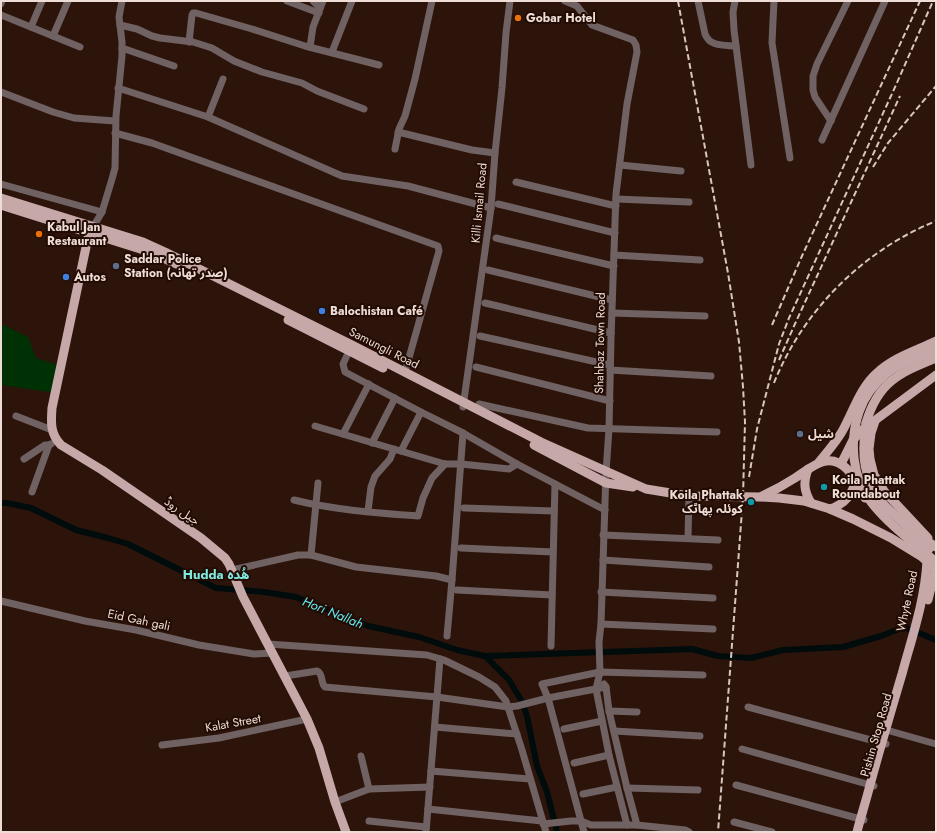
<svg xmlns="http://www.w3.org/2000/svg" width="937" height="833" font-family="Jost,'Noto Sans Arabic',sans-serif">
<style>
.green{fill:#003105}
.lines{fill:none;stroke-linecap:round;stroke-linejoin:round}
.canal{stroke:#000b0c;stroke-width:6}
.minor{stroke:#706162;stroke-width:7}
.major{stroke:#c7a8a9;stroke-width:9}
.rail{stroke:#d7c5be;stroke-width:2;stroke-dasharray:6 3;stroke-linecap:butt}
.major-bridge{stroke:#c7a8a9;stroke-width:9}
.food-dot{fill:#e8710a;stroke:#220b03;stroke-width:1.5}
.service-dot{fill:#5c6f8a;stroke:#220b03;stroke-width:1.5}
.shop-dot{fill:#3f7fe0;stroke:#220b03;stroke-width:1.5}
.culture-dot{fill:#0f9aa8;stroke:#220b03;stroke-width:1.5}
.labels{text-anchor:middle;stroke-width:4;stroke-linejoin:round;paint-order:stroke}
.poi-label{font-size:12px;font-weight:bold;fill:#eeddd6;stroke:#220b03;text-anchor:start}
.street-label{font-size:12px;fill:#eeddd6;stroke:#220b03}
.neighbourhood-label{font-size:13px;font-weight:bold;fill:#7fe9e0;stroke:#220b03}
.water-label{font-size:13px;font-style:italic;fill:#61ebf5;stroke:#220b03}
</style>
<rect width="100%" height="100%" fill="#2c140b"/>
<path class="green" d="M1 324 28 337 36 358 61 366 56 393 1 385Z"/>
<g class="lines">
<g class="canal">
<path d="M1 503H7L31 508 76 530 108 538 128 544 216 588 264 592 296 597 368 626 419 637 457 650 485 656 509 680 521 700 527 716 537 766 547 792 557 832"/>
<path d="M485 656 692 649 718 656 751 658 783 650 843 647 881 636 899 629 907 628 936 640"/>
</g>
<g class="minor">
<path d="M287 1 319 13"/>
<path d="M313 1 320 8"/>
<path d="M565 1 577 6 592 25 633 40 636 45 637 52 627 104 616 194 611 338 609 429 606 472 601 624 599 642 600 672 596 689 609 755 627 825"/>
<path d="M698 1 705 34C710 47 724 45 736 46"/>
<path d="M735 1 733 12 734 30 751 165"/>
<path d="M774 1 773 21 772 43 790 158"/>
<path d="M1 4 2 1"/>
<path d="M1 15 80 47"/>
<path d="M120 25 137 29 152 36 160 38 193 42 212 48 234 61 262 72 302 83 317 91 364 109"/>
<path d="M31 27 42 1"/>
<path d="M53 36 68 1"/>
<path d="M189 42 192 15 193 13H196L252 29 305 46 348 57 379 65"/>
<path d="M310 47 313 27 323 1"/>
<path d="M122 48 174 66"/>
<path d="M332 52 352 1"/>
<path d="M118 88 208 117 342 176 408 186 491 208"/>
<path d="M1 92 53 112 74 118 115 121"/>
<path d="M208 117 223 79"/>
<path d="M831 121 815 97 813 90V76L817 64 848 1"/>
<path d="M398 132 472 150 495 153"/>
<path d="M115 133 152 143 438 246 439 251 405 372"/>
<path d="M822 140 885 1"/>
<path d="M395 149 399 129 405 116 415 79 432 1"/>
<path d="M620 165 681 171"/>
<path d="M516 182 616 206"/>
<path d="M1 184 102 212"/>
<path d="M616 199 689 202"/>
<path d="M498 204 615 233"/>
<path d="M93 227 102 212 112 179 115 168 116 116 122 56V42L119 17 122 1"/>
<path d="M496 238 614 266"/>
<path d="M614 255 700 260"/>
<path d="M488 270 612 300"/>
<path d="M485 303 611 333"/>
<path d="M612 313 705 316"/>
<path d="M480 336 610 365"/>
<path d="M351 347 343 364 345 372 421 412 463 433 517 464 605 510"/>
<path d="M476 367 610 401"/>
<path d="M610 370 711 376"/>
<path d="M479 404 588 428 717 432"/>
<path d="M463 407 491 208 495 153 502 88 506 33 510 1"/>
<path d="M16 416 52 430"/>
<path d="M315 426 445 464H461L509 469 517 464"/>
<path d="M343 434 369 384"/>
<path d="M372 443 395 398"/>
<path d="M401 451 421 412"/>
<path d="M24 459 45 445H49L51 444"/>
<path d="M32 492 49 445"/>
<path d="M294 500C334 510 377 513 418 516L423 498 432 478 445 464"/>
<path d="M464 508 554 511"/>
<path d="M368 511 371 487 375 476 390 459 394 449"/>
<path d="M603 535 718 540"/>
<path d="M688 538 689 496"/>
<path d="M461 548 553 552"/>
<path d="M311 555 318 483"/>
<path d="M603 560 709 567"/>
<path d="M232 570 298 555H311L356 567 436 576 452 580"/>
<path d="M457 590 552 595"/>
<path d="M601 592 713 598"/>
<path d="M1 601 85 621 136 630 199 645 254 654 273 653"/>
<path d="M601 624 713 629"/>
<path d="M447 636 452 580 463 433"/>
<path d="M268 644 427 655 444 660 479 677 495 687 506 701 522 750 546 832"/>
<path d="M551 646 555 484"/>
<path d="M285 676 317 671C324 674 320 683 325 687L437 697 508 707 517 706 548 698 606 687"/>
<path d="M604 684 606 687 609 711 627 788 637 825"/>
<path d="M748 707 886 744"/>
<path d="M609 711 637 712"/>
<path d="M435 727 517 734"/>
<path d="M564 729 602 721"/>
<path d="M614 731 700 736"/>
<path d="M890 731 936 744"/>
<path d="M162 745 219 738 307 719"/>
<path d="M742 749 874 786"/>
<path d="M361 756 369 789"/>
<path d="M574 763 609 755"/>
<path d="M431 771 530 779"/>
<path d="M736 785 864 820"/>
<path d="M627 788 698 790"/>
<path d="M583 794 617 787"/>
<path d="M335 802 369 789 430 787"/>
<path d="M428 809 542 821"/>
<path d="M369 821 426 827"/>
<path d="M734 822 772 832"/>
<path d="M543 824 571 821H581L591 825H637L685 830 689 832"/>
<path d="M426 832 440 659"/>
<path d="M584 832 548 698 542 684 600 672 703 675"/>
</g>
<g class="major">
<path d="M1 198 143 242 165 252 352 345 541 442 646 489 689 496 760 497 779 498 804 501 830 509 853 519 891 538 922 557 936 569"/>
<path d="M1 205 150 252 176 264"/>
<path d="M93 227 89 233 52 408C51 422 50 434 61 445L102 470 201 538 225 558 229 564 243 597 307 719 319 748 335 802 346 832"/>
<path d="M288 320 383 368"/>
<path d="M875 421 871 433 869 449 870 459 874 475 884 491 928 538"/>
<path d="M866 423C878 382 899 373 936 358"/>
<path d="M534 445 606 483 633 487"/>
<path d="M819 462C828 451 838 440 844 428 854 409 861 387 877 373 894 357 916 351 936 341"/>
<path d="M841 464 853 440 862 430 936 375"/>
<path d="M808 469C803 483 804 491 811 503"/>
<path d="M762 496C773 491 784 485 795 478 811 468 828 450 847 469 851 473 852 477 854 482 857 488 861 493 865 498"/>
<path d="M830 509C843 505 851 497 855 483"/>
<path d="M918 535 936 547"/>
<path d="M928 600 936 567"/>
<path d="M857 832C861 816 866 801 870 785 880 748 891 711 902 674 912 637 925 600 927 561"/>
</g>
<g class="rail">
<path d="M678 1 728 273 739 342 743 387 745 422 743 497 718 832"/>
<path d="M873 167 888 143 936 86"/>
<path d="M772 325 802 256 920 1"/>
<path d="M779 360 794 326 900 96"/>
<path d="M774 383C803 310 864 250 936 221"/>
<path d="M749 477 757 429 779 344 789 318 896 85 933 1"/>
</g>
<g class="major-bridge">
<path d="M936 349C919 357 902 361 887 373 875 383 864 397 859 412 849 441 852 478 871 502 889 525 914 543 936 562"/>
<path d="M866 423C861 455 863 480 885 506 890 511 896 516 901 521 911 530 920 540 929 549"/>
</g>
</g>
<g class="food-dot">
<circle cx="518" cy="18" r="4"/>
<circle cx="39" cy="234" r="4"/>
</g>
<g class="service-dot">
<circle cx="116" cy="266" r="4"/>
<circle cx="800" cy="434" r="4"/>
</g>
<g class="shop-dot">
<circle cx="66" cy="277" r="4"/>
<circle cx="322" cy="311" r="4"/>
</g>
<g class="culture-dot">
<circle cx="824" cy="487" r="4"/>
<circle cx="751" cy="502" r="4"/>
</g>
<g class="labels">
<g class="poi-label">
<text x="526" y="22">Gobar Hotel</text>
<text x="47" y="231">Kabul Jan<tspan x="47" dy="14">Restaurant</tspan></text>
<text x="124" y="263">Saddar Police<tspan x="124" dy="14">Station (صدر تھانہ)</tspan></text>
<text x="74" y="281">Autos</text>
<text x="330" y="315">Balochistan Café</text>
<text x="808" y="438">شیل</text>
<text x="832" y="484">Koila Phattak<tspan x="832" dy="14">Roundabout</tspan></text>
<text x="743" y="499" text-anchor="end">Koila Phattak<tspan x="743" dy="14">کوئلہ پھاٹک</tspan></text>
</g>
<g class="street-label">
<text transform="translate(479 203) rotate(-85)" y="4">Killi Ismail Road</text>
<text transform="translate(600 343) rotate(-89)" y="4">Shahbaz Town Road</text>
<text transform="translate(384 348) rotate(27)" y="4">Samungli Road</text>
<text transform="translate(182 511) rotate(34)" y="4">جیل روڈ</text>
<text transform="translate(907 601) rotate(-78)" y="4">Whyte Road</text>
<text transform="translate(139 620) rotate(12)" y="4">Eid Gah gali</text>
<text transform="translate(233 723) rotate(-10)" y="4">Kalat Street</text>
<text transform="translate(876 735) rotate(-74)" y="4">Pishin Stop Road</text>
</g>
<g class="neighbourhood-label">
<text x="216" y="579">Hudda ھُدہ</text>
</g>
<g class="water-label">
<text transform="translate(333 612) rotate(22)" y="5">Hori Nallah</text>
</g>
</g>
<rect width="937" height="833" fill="none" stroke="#eeddd6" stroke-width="4"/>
</svg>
